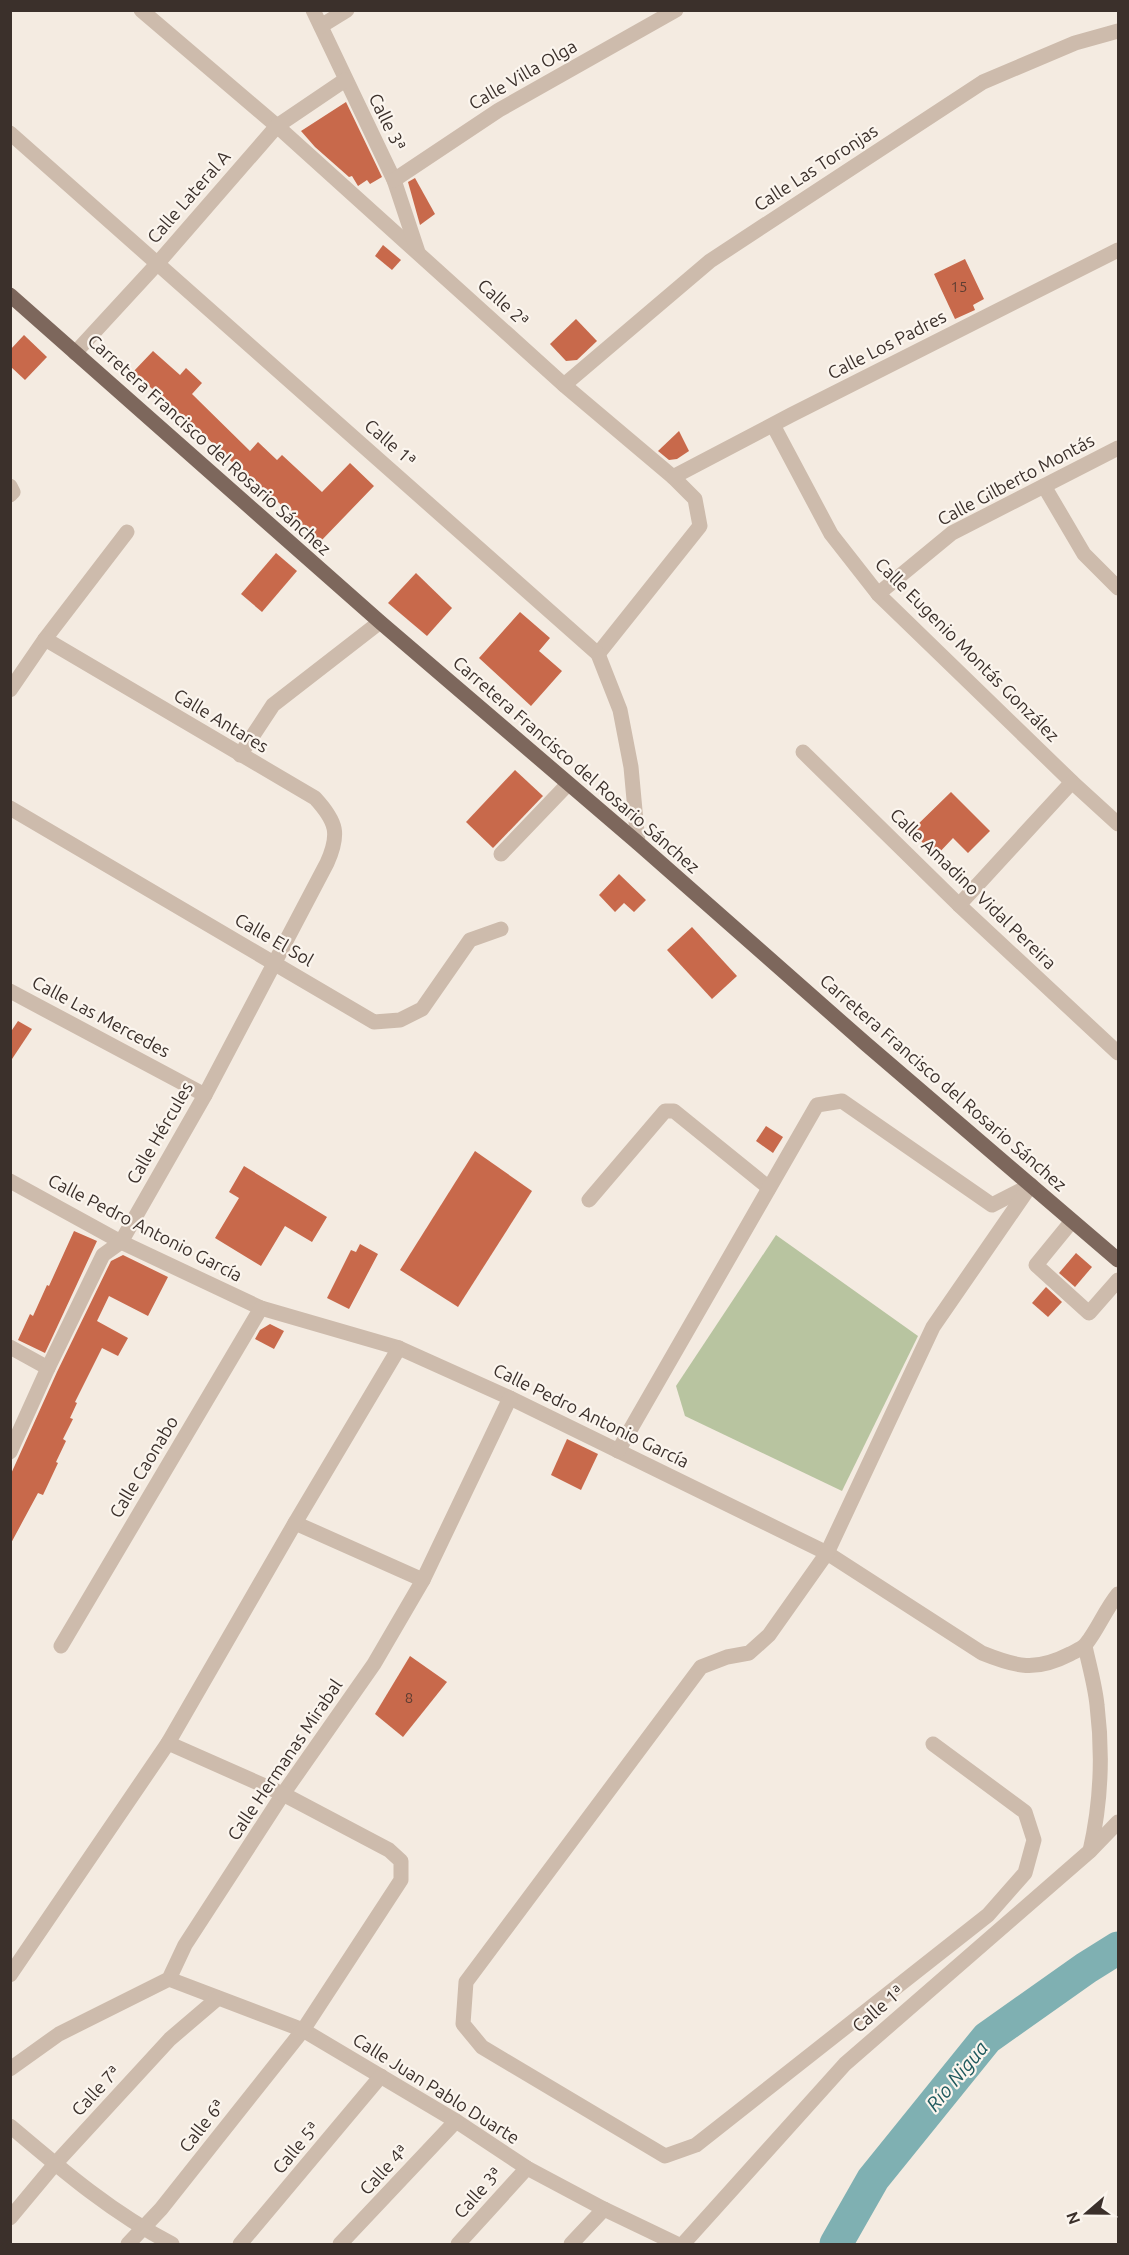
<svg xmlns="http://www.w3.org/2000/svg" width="1129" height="2255" font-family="Ubuntu,sans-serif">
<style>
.green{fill:#b8c4a0}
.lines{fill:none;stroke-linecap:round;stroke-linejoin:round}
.river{stroke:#7fb0b2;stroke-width:33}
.building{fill:#c8694b}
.minor{stroke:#cdbbac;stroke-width:15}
.major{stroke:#7d675c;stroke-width:15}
.labels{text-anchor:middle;stroke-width:4.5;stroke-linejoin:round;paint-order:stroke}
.number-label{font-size:15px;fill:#5e3e33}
.street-label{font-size:18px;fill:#3b302b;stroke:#fbf5ee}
.water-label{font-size:20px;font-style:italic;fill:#1f5a5e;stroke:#fbf5ee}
</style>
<rect width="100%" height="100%" fill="#f4ebe1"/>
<path class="green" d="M776 1235 918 1336 842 1491 685 1416 676 1386Z"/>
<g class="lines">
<path class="river" d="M836 2244 873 2179 987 2038 1086 1968 1118 1948"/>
</g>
<g class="building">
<path d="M346 102 382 177 370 184 367 180 358 186 352 176 349 177 315 147 301 131Z"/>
<path d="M415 178 435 214 420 225 408 182Z"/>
<path d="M383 245 401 260 392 270 375 256Z"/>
<path d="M965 259 984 299 973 305 975 310 955 319 934 274Z"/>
<path d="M576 319 597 341 577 360 566 361 550 344Z"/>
<path d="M24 335 47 357 25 380 10 366V350Z"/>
<path d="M153 351 180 375 186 368 202 383 192 394 250 451 258 442 277 460 282 455 322 492 350 463 374 486 320 542 278 502 275 505 234 468 236 466 198 429 133 372Z"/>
<path d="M679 431 689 451 677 459 669 460 658 451Z"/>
<path d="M276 553 297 571 262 612 241 594Z"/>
<path d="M416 573 452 608 427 636 388 603Z"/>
<path d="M520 612 550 638 539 651 562 671 531 706 479 658Z"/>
<path d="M515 770 543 796 493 848 466 822Z"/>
<path d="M951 792 990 831 968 853 953 838 936 856 911 831Z"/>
<path d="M619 874 646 900 634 912 624 903 615 912 599 895Z"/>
<path d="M692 927 737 976 712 999 667 950Z"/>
<path d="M18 1021 32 1029 10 1062V1033Z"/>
<path d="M766 1126 783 1137 773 1153 756 1141Z"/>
<path d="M475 1151 532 1191 458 1307 400 1270Z"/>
<path d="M244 1166 327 1217 312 1242 285 1226 261 1266 215 1238 239 1198 229 1192Z"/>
<path d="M74 1231 97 1241 45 1353 18 1340 30 1314 33 1316 47 1285 49 1286Z"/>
<path d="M360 1244 378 1254 349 1309 327 1298 351 1250 356 1252Z"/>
<path d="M1076 1253 1092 1267 1075 1287 1059 1273Z"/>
<path d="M123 1255 168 1277 148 1316 109 1296 97 1321 128 1338 118 1356 102 1348 75 1402 77 1403 70 1418 73 1419 63 1439 66 1441 56 1462 58 1463 43 1495 38 1493 10 1545V1476L57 1372 111 1261Z"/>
<path d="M1046 1287 1062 1302 1048 1317 1032 1303Z"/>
<path d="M270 1324 284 1331 274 1349 255 1339 260 1330Z"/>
<path d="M567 1439 598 1454 581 1490 551 1475Z"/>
<path d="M410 1656 447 1682 403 1737 375 1714Z"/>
</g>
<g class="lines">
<g class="minor">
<path d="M141 10 277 126 564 385 673 477 695 499 700 526 598 654"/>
<path d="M313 10 394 180 418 252"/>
<path d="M321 26 347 10"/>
<path d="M10 133 598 654 620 710 631 767 638 843"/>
<path d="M394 180 499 110 676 10"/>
<path d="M75 353 157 264 277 126 345 80"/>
<path d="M564 385 710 261 983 82 1075 43 1118 31"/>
<path d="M773 425 831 534 878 594 1072 782 1118 824"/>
<path d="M673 477 791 415 1118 250"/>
<path d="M10 486 13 492 10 495"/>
<path d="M1044 486 1084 554 1118 588"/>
<path d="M878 594 952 533 1118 448"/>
<path d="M10 690 45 639 127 532"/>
<path d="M803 752 959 905 1118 1053"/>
<path d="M240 755 273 705 380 622"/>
<path d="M10 808 374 1022 400 1020 422 1009 470 940 501 929"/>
<path d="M501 854 568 784"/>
<path d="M959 905 1072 782"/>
<path d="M10 991 205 1095"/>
<path d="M10 1181 121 1242 261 1308 399 1348 510 1398 827 1553 982 1653C1017 1667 1035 1672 1070 1654 1075 1651 1082 1649 1086 1644 1098 1629 1105 1610 1118 1594"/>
<path d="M589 1200 665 1111H674L769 1188"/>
<path d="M1072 1221 1036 1265 1089 1313 1118 1280"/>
<path d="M10 1347 48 1368"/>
<path d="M618 1451 817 1105 842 1101 992 1205 1029 1186"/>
<path d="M10 1452 48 1368 103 1255 121 1242 205 1095 327 863C340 834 337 822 315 798L45 639"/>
<path d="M295 1523 423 1580"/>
<path d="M61 1646 261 1308"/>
<path d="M1085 1646C1089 1665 1095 1685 1097 1705 1103 1754 1101 1803 1090 1851"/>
<path d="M933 1744 1025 1812 1034 1840 1025 1873 988 1915 696 2145 665 2156 482 2047 463 2024 466 1982 701 1667 727 1657 749 1653 769 1635 827 1553 933 1327 1031 1185"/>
<path d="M10 1975 168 1743 295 1523 399 1348"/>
<path d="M169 1979 303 2030 456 2121 527 2168 604 2209 677 2244"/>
<path d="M10 2069 59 2034 169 1979 185 1945 283 1794 374 1664 423 1580 510 1398"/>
<path d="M10 2126C62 2170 112 2213 172 2244"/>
<path d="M10 2218 55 2164 170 2039 218 1998"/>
<path d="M128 2244 161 2209 303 2030 401 1880V1861L389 1850 283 1794 168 1743"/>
<path d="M240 2244 381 2076"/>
<path d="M340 2244 456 2121"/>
<path d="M458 2244 527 2168"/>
<path d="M571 2244 604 2209"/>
<path d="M683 2244 845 2064 1090 1851 1118 1822"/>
</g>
<path class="major" d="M10 295 380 622 638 843 866 1044 1118 1260"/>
</g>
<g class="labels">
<g class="number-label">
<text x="959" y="292">15</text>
<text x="409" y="1703">8</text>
</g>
<g class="street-label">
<text transform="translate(523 75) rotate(-30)" y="6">Calle Villa Olga</text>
<text transform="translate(387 122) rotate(64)" y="6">Calle 3ª</text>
<text transform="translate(816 168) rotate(-33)" y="6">Calle Las Toronjas</text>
<text transform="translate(189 197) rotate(-49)" y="6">Calle Lateral A</text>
<text transform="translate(503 303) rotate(42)" y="6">Calle 2ª</text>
<text transform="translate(887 345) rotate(-27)" y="6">Calle Los Padres</text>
<text transform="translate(390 443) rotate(41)" y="6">Calle 1ª</text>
<text transform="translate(209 445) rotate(42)" y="6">Carretera Francisco del Rosario Sánchez</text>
<text transform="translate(1016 480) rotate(-28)" y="6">Calle Gilberto Montás</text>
<text transform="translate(967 650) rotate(45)" y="6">Calle Eugenio Montás González</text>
<text transform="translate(221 721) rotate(31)" y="6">Calle Antares</text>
<text transform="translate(576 765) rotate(41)" y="6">Carretera Francisco del Rosario Sánchez</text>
<text transform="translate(973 889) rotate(44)" y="6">Calle Amadino Vidal Pereira</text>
<text transform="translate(274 940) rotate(30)" y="6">Calle El Sol</text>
<text transform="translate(101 1017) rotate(28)" y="6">Calle Las Mercedes</text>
<text transform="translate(943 1083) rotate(41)" y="6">Carretera Francisco del Rosario Sánchez</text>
<text transform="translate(160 1133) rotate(-60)" y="6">Calle Hércules</text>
<text transform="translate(145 1228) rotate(27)" y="6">Calle Pedro Antonio García</text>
<text transform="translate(591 1416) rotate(26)" y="6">Calle Pedro Antonio García</text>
<text transform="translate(144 1467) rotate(-59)" y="6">Calle Caonabo</text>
<text transform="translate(285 1760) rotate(-56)" y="6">Calle Hermanas Mirabal</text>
<text transform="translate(878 2009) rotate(-41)" y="6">Calle 1ª</text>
<text transform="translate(436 2089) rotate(32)" y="6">Calle Juan Pablo Duarte</text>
<text transform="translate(96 2091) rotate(-47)" y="6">Calle 7ª</text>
<text transform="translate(202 2126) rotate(-52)" y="6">Calle 6ª</text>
<text transform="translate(296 2148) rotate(-50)" y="6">Calle 5ª</text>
<text transform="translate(384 2170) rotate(-47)" y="6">Calle 4ª</text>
<text transform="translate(478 2193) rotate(-48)" y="6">Calle 3ª</text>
</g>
<g class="water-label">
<text transform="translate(957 2076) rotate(-50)" y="7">Río Nigua</text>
</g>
</g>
<rect width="1129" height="2255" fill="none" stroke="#3b302b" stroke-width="24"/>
<g transform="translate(1087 2213) rotate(250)" stroke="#fbf5ee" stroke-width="4.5" paint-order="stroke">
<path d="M0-4.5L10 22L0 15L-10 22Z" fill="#3b302b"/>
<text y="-9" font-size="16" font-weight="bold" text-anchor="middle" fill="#3b302b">N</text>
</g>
</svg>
